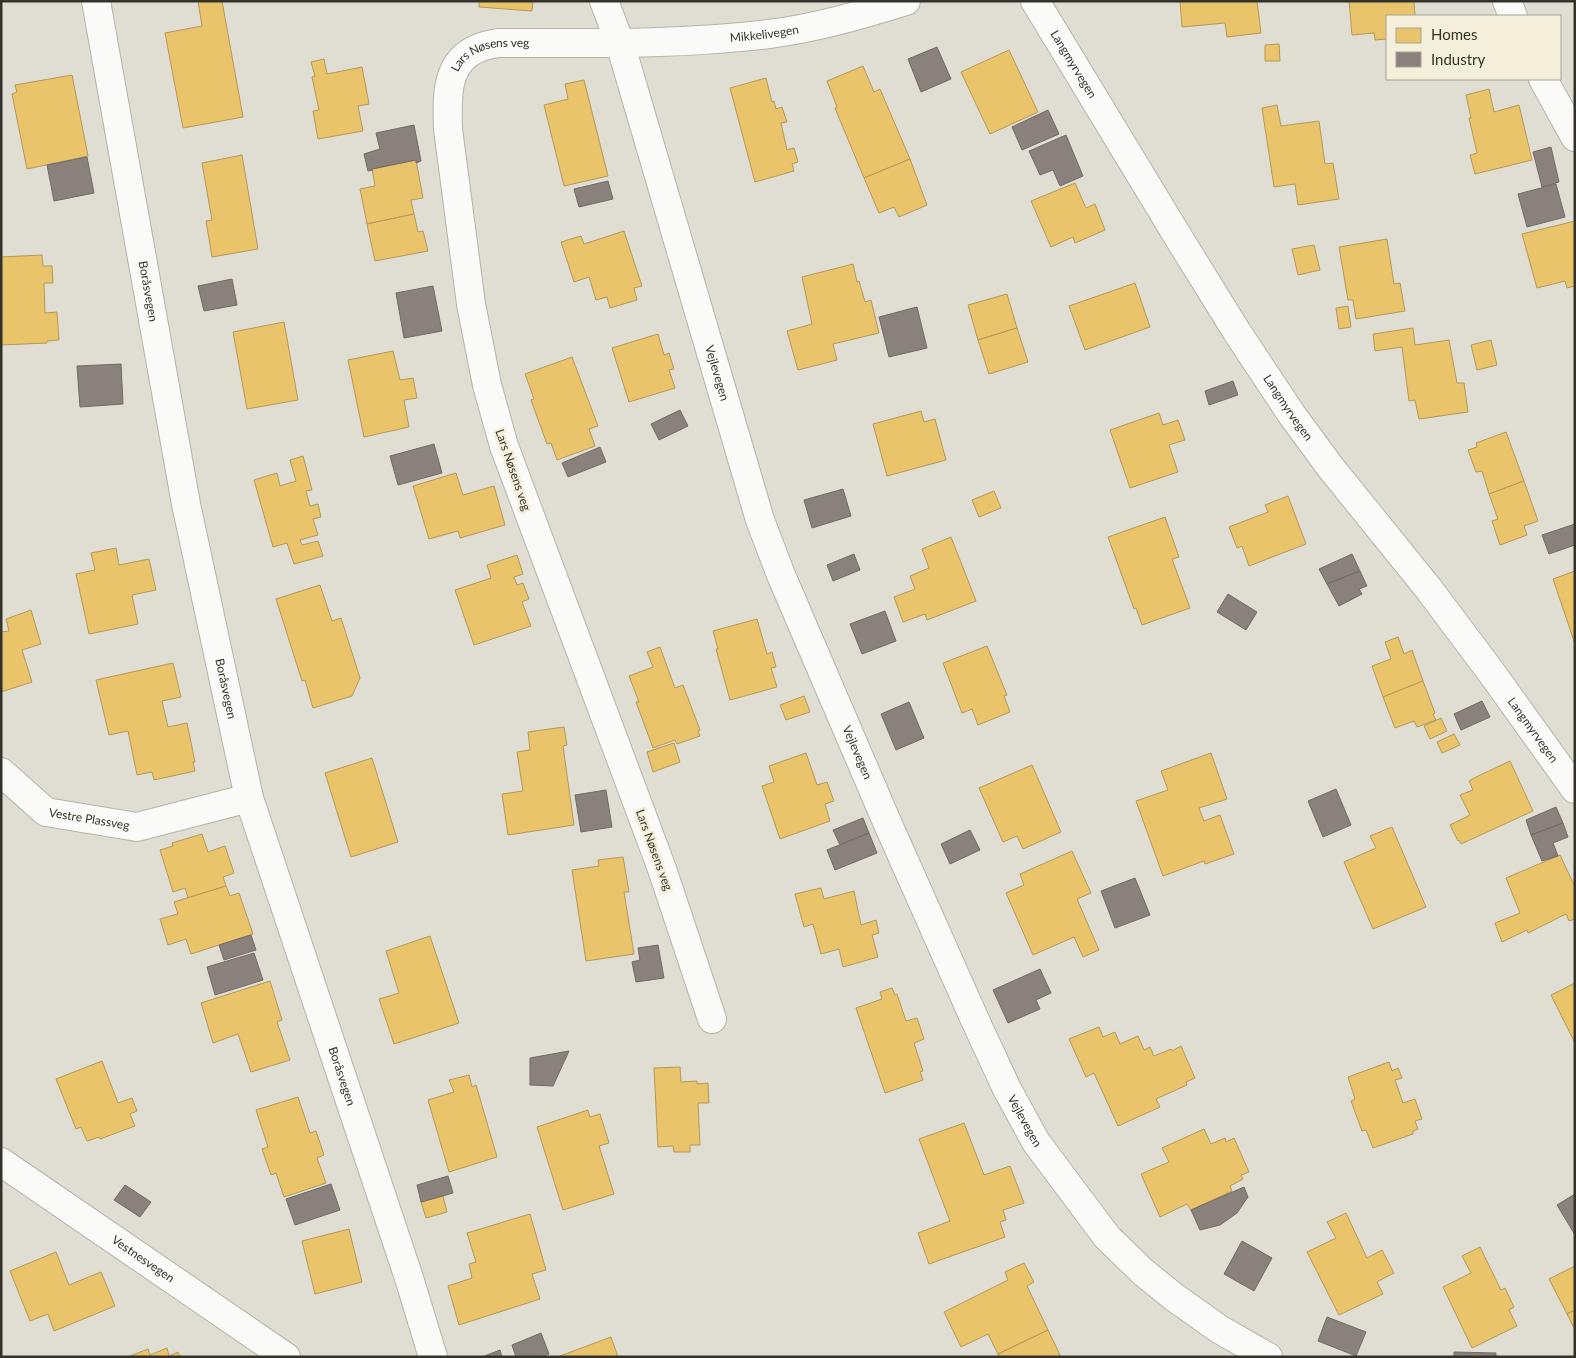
<svg xmlns="http://www.w3.org/2000/svg" width="1576" height="1358" font-family="Lato,sans-serif">
<style>
.homes{fill:#e9c46a;stroke:#b39857}
.industry{fill:#8a817c;stroke:#706a64}
.lines{fill:none;stroke-linecap:round;stroke-linejoin:round}
.minor-casing{stroke:#b5b3aa;stroke-width:30}
.major-casing{stroke:#b5b3aa;stroke-width:30}
.minor{stroke:#fafaf8;stroke-width:28}
.major{stroke:#fafaf8;stroke-width:28}
.labels{text-anchor:middle;stroke-width:5;stroke-linejoin:round;paint-order:stroke}
.street-label{font-size:12px;fill:#34332b;stroke:#f3efda}
</style>
<rect width="100%" height="100%" fill="#e0ded3"/>
<g class="homes">
<path d="M198 1H222L243 117 183 128 165 33 202 26Z"/>
<path d="M479 1H533L532 11 479 7Z"/>
<path d="M1180 1H1257L1261 33 1227 37 1225 23 1182 27Z"/>
<path d="M1349 1H1414L1415 16H1387V39L1375 40 1374 33 1352 35Z"/>
<path d="M1279 44 1280 61H1265V45Z"/>
<path d="M1009 50 1038 112 990 134 961 72Z"/>
<path d="M324 59 327 74 362 67 369 104 358 106 363 131 318 139 313 111 319 110 312 77 315 76 311 62Z"/>
<path d="M863 66 874 92 880 89 910 159 864 178 835 108 837 107 827 81Z"/>
<path d="M72 75 88 156 27 169 12 94 17 92 15 85Z"/>
<path d="M766 78 772 102 774 101 776 109 782 107 787 122 781 123 787 150 794 148 798 162 792 164 794 171 755 182 730 88Z"/>
<path d="M584 80 608 176 564 186 544 105 568 99 565 84Z"/>
<path d="M1489 89 1494 112 1519 105 1532 160 1475 174 1470 155 1477 153 1469 118H1471L1466 95Z"/>
<path d="M1277 105 1281 126 1319 121 1325 164 1333 163 1339 199 1298 205 1295 184 1274 187 1262 108Z"/>
<path d="M242 155 258 249 212 257 206 221 212 220 202 163Z"/>
<path d="M910 159 927 205 899 217 894 207 879 213 864 178Z"/>
<path d="M416 160 423 198 411 200 414 214 367 224 360 189 375 186 372 169Z"/>
<path d="M1075 183 1086 208 1095 204 1105 230 1075 243 1073 237 1051 247 1031 201Z"/>
<path d="M414 214 418 232 423 231 428 251 375 261 367 224Z"/>
<path d="M1575 221V286L1567 288 1565 281 1537 288 1522 234Z"/>
<path d="M624 231 642 286 634 288 637 300 610 308 607 297 596 300 589 277 574 282 561 242 581 236 584 244Z"/>
<path d="M1387 239 1394 284 1400 283 1405 311 1356 319 1353 300H1348L1339 247Z"/>
<path d="M1314 245 1320 270 1298 275 1292 249Z"/>
<path d="M42 255 43 266H52L53 283H44L45 313 57 312 59 340 47 341V343L1 345V257Z"/>
<path d="M853 264 857 282 859 281 865 302 871 300 879 333 833 344 837 360 798 370 787 331 812 324 802 277Z"/>
<path d="M1135 283 1150 327 1085 350 1069 306Z"/>
<path d="M1007 294 1017 328 978 340 968 305Z"/>
<path d="M1348 306 1351 327 1339 329 1336 308Z"/>
<path d="M284 322 298 400 247 409 233 332Z"/>
<path d="M1017 328 1028 362 989 374 978 340Z"/>
<path d="M1413 328 1415 345 1449 340 1457 383H1464L1468 412 1419 419 1415 400 1409 401 1402 347 1375 351 1373 334Z"/>
<path d="M658 334 664 355 669 353 674 369 669 370 675 388 629 402 612 348Z"/>
<path d="M1491 340 1497 365 1477 370 1471 345Z"/>
<path d="M393 351 400 380 413 378 417 398 404 400 409 427 364 437 348 360Z"/>
<path d="M572 357 598 426 589 429 595 446 557 460 551 443 547 444 531 400 534 399 525 374Z"/>
<path d="M921 411 924 422 935 419 946 460 887 476 873 424Z"/>
<path d="M1159 413 1163 425 1178 420 1185 440 1169 445 1178 472 1130 488 1110 430Z"/>
<path d="M1506 432 1524 481 1489 494 1482 471 1476 472 1468 450 1477 447 1476 443Z"/>
<path d="M303 456 312 490 306 491 310 506 318 504 321 517 313 519 318 535 300 540 302 545 318 541 323 556 294 564 287 543 273 547 254 480 277 473 280 486 296 481 290 460Z"/>
<path d="M456 473 463 495 494 486 505 525 460 538 458 531 429 539 413 486Z"/>
<path d="M1524 481 1538 521 1524 526 1527 535 1500 545 1492 521 1498 519 1489 494Z"/>
<path d="M994 491 1001 508 979 517 972 500Z"/>
<path d="M1288 496 1306 544 1249 566 1242 546 1237 548 1229 527 1268 512 1265 505Z"/>
<path d="M1165 517 1179 557 1172 559 1190 608 1142 625 1136 608 1134 609 1108 537Z"/>
<path d="M951 537 976 601 927 620 925 614 903 622 894 597 915 589 910 576 929 568 922 549Z"/>
<path d="M116 548 119 565 149 559 156 590 132 595 138 624 89 634 76 574 95 570 91 553Z"/>
<path d="M517 555 523 574 514 577 517 585 523 583 529 599 522 602 531 626 474 645 455 590 491 578 487 565Z"/>
<path d="M1575 571V644L1553 579Z"/>
<path d="M320 585 332 621 341 618 360 678 352 696 313 708 305 680 302 681 276 599Z"/>
<path d="M31 610 41 644 22 650 32 682 1 692V632L9 631 6 619Z"/>
<path d="M757 619 767 654 772 652 776 667 771 668 777 687 730 700 716 649H718L713 631Z"/>
<path d="M1398 637 1404 654 1412 650 1423 681 1383 697 1372 666 1391 659 1385 642Z"/>
<path d="M987 646 1007 695 1004 696 1010 712 978 725 972 709 962 713 943 663Z"/>
<path d="M660 647 675 688 683 685 700 730 698 731 700 736 677 744 675 740 653 748 636 702H639L629 676 653 667 647 652Z"/>
<path d="M173 663 181 697 162 701 168 727 187 723 195 762H193L195 771 154 780 152 772 137 775 128 731 109 735 96 680Z"/>
<path d="M1423 681 1435 713 1433 714 1436 720 1417 727 1414 721 1395 728 1383 697Z"/>
<path d="M804 696 810 712 786 720 780 705Z"/>
<path d="M1441 718 1447 731 1430 739 1424 726Z"/>
<path d="M564 727 567 745 563 746 574 825 508 835 502 794 523 791 517 752 530 750 528 732Z"/>
<path d="M1454 734 1460 745 1442 753 1437 742Z"/>
<path d="M674 743 680 762 653 772 647 752Z"/>
<path d="M806 753 817 785 827 782 834 801 825 804 830 821 780 839 762 786 774 782 769 766Z"/>
<path d="M1211 753 1227 799 1199 808 1204 821 1220 815 1234 854 1205 864 1204 861 1163 876 1136 801 1168 790 1161 771Z"/>
<path d="M372 758 398 842 351 857 325 773Z"/>
<path d="M1510 761 1533 811 1461 844 1459 840 1458 841 1450 825 1470 815 1460 795 1473 790 1469 781 1474 778Z"/>
<path d="M1032 765 1061 832 1023 849 1017 836 1003 842 979 788Z"/>
<path d="M1392 827 1426 907 1373 929 1344 862 1376 848 1370 836Z"/>
<path d="M202 834 208 852 225 846 234 873 223 877 226 886 188 898 185 888 173 892 160 850 173 846 172 843Z"/>
<path d="M1072 851 1091 893 1077 899 1099 950 1083 957 1074 937 1033 955 1006 893 1024 885 1020 874Z"/>
<path d="M1560 855 1575 887V919L1569 921 1566 914 1528 933 1527 930 1502 942 1495 923 1520 913 1506 878Z"/>
<path d="M623 857 629 892H624L634 954 586 961 572 870 599 866 598 860Z"/>
<path d="M226 886 230 896 239 893 253 934 191 954 186 939 168 945 160 919 178 914 174 902Z"/>
<path d="M821 888 824 899 854 891 861 925 876 920 879 933 872 935 878 957 843 967 839 949 821 954 813 924 804 927 795 894Z"/>
<path d="M430 936 459 1023 394 1044 379 999 399 993 386 951Z"/>
<path d="M270 981 282 1020 277 1022 290 1060 251 1072 238 1034 213 1043 201 1003Z"/>
<path d="M1575 983V1043L1551 995Z"/>
<path d="M892 988 895 995 897 994 906 1021 917 1018 924 1039 914 1043 923 1071 920 1072 923 1080 885 1093 856 1008 882 999 880 992Z"/>
<path d="M1099 1027 1103 1037 1115 1032 1120 1044 1138 1036 1144 1050 1150 1047 1154 1056 1171 1049 1172 1051 1181 1046 1195 1078 1186 1082 1187 1085 1156 1099 1160 1107 1118 1126 1094 1073 1086 1077 1069 1039Z"/>
<path d="M102 1061 118 1103 132 1098 137 1111 130 1114 135 1126 100 1139 99 1137 87 1141 81 1127 76 1129 56 1079Z"/>
<path d="M1389 1062 1392 1071 1398 1068 1402 1078 1395 1080 1403 1103 1415 1099 1422 1119 1415 1121 1418 1129 1413 1131V1134L1373 1148 1366 1130 1362 1131 1351 1101 1355 1099 1348 1077Z"/>
<path d="M680 1067 681 1082 697 1081V1084L708 1083 709 1103H698L700 1145H690V1152H674L673 1146 658 1147 654 1068Z"/>
<path d="M469 1075 472 1087 476 1085 497 1157 449 1172 428 1100 454 1092 449 1080Z"/>
<path d="M298 1097 310 1133 316 1131 324 1155 317 1158 326 1183 284 1197 276 1173 271 1175 262 1149 268 1147 256 1110Z"/>
<path d="M588 1110 590 1117 600 1114 609 1143 599 1146 614 1194 563 1210 537 1127Z"/>
<path d="M964 1123 984 1175 1010 1166 1024 1203 1003 1210 1006 1220 1000 1222 1005 1237 929 1264 918 1233 950 1221 919 1139Z"/>
<path d="M1204 1129 1211 1144 1225 1138 1226 1142 1234 1138 1249 1172 1241 1175 1243 1179 1230 1186 1232 1191 1191 1210 1187 1204 1160 1217 1141 1174 1169 1162 1162 1148Z"/>
<path d="M443 1196 447 1212 426 1218 421 1202Z"/>
<path d="M1346 1213 1367 1258 1382 1250 1394 1273 1377 1282 1383 1294 1339 1315 1307 1252 1336 1238 1327 1222Z"/>
<path d="M530 1214 546 1270 532 1274 540 1299 459 1325 448 1286 472 1278 469 1264 476 1262 467 1233Z"/>
<path d="M349 1229 362 1282 315 1294 302 1241Z"/>
<path d="M1480 1247 1501 1290 1505 1288 1514 1307 1509 1310 1517 1326 1472 1348 1443 1287 1471 1273 1462 1256Z"/>
<path d="M56 1252 69 1285 101 1272 115 1306 54 1331 48 1314 30 1321 10 1271Z"/>
<path d="M1024 1263 1034 1282 1027 1286 1048 1330 998 1354 988 1334 961 1347 944 1312 1008 1280 1005 1272Z"/>
<path d="M1575 1266V1310L1567 1314 1549 1279Z"/>
<path d="M1575 1310V1330L1567 1314Z"/>
<path d="M1048 1330 1061 1357H999L998 1354Z"/>
<path d="M611 1337 618 1357H560V1356Z"/>
<path d="M167 1348 169 1356 178 1352 180 1357 130 1356 148 1349 150 1355Z"/>
</g>
<g class="industry">
<path d="M937 47 951 79 921 92 908 59Z"/>
<path d="M1048 110 1059 134 1022 150 1012 127Z"/>
<path d="M414 125 421 161 416 163V160L372 169 373 170 368 171 364 154 380 149 376 133Z"/>
<path d="M1066 135 1083 176 1060 186 1053 170 1040 175 1029 151Z"/>
<path d="M1551 147 1559 182 1542 187 1533 152Z"/>
<path d="M87 157 94 193 54 201 47 165Z"/>
<path d="M608 181 613 199 579 207 574 189Z"/>
<path d="M1556 184 1565 217 1527 227 1518 194Z"/>
<path d="M232 279 237 305 204 311 198 286Z"/>
<path d="M433 286 442 331 404 338 396 293Z"/>
<path d="M917 307 927 348 889 357 879 317Z"/>
<path d="M121 364 123 404 80 407 77 366Z"/>
<path d="M1233 381 1238 395 1209 405 1205 391Z"/>
<path d="M680 410 688 426 659 440 651 424Z"/>
<path d="M434 444 442 473 398 485 390 456Z"/>
<path d="M600 447 606 462 568 477 562 463Z"/>
<path d="M843 489 851 516 812 528 804 500Z"/>
<path d="M1575 524V545L1549 554 1542 535Z"/>
<path d="M854 554 860 570 833 581 827 565Z"/>
<path d="M1352 554 1360 571 1327 584 1319 569Z"/>
<path d="M1360 571 1367 586 1359 589 1362 594 1339 606 1327 584Z"/>
<path d="M1228 594 1257 612 1246 630 1217 612Z"/>
<path d="M885 611 896 641 862 654 850 624Z"/>
<path d="M1482 701 1490 717 1461 730 1454 714Z"/>
<path d="M909 702 924 738 896 750 881 714Z"/>
<path d="M1336 789 1351 825 1323 837 1308 801Z"/>
<path d="M606 790 612 827 581 832 575 795Z"/>
<path d="M1556 807 1563 823 1531 835 1526 820Z"/>
<path d="M863 818 869 833 840 845 833 830Z"/>
<path d="M1563 823 1568 837 1553 843 1558 856 1542 861 1531 835Z"/>
<path d="M970 830 980 850 950 864 941 844Z"/>
<path d="M869 833 877 853 835 870 827 850Z"/>
<path d="M1135 878 1150 915 1115 928 1101 891Z"/>
<path d="M251 935 256 950 224 960 219 945Z"/>
<path d="M658 945 664 978 636 982 632 962 640 960 638 948Z"/>
<path d="M254 953 263 980 215 995 207 967Z"/>
<path d="M1040 969 1051 993 1036 1000 1040 1009 1008 1023 993 990Z"/>
<path d="M569 1051 553 1086 530 1085V1058Z"/>
<path d="M448 1176 453 1193 421 1202 417 1185Z"/>
<path d="M331 1184 340 1210 295 1225 286 1199Z"/>
<path d="M125 1185 151 1202 140 1217 114 1200Z"/>
<path d="M1244 1187 1248 1197 1237 1213 1220 1225 1200 1230 1191 1210Z"/>
<path d="M1575 1194V1235L1557 1205Z"/>
<path d="M1242 1241 1272 1258 1254 1291 1224 1274Z"/>
<path d="M1327 1317 1366 1332 1356 1356 1318 1341Z"/>
<path d="M541 1333 549 1354 542 1357H516L512 1345Z"/>
<path d="M500 1350 502 1357H482Z"/>
<path d="M1454 1352 1496 1353V1357H1454Z"/>
</g>
<g class="lines">
<defs>
<g id="minor">
<path id="s1" d="M96 1 186 504 249 798 409 1278 433 1357"/>
<path id="s2" d="M604 1 620 43 760 520 781 575 887 822 975 1020 1007 1089 1036 1142 1107 1237 1143 1272 1174 1297 1219 1329 1268 1357"/>
<path d="M1507 1 1513 16"/>
<path d="M1543 79 1575 137"/>
<path id="s3" d="M1 772 46 812 137 827 249 798"/>
<path id="s4" d="M712 1019 662 869 504 446 487 385 471 304 448 129C447 98 445 61 479 48 485 45 492 44 498 43 588 43 679 45 769 34 816 28 861 15 906 1"/>
<path id="s5" d="M1 1162 286 1357"/>
</g>
<g id="major">
<path id="s6" d="M1035 1 1180 240 1237 332 1292 415 1331 468 1428 588 1491 672 1575 789"/>
</g>
</defs>
<use href="#minor" class="minor-casing"/>
<use href="#major" class="major-casing"/>
<use href="#minor" class="minor"/>
<use href="#major" class="major"/>
</g>
<g class="labels">
<g class="street-label">
<text dy="4" stroke="none"><textPath href="#s4" startOffset="1312">Mikkelivegen</textPath></text>
<text dy="4" stroke="none"><textPath href="#s4" startOffset="1034">Lars Nøsens veg</textPath></text>
<text dy="4" stroke="none"><textPath href="#s6" startOffset="74">Langmyrvegen</textPath></text>
<text dy="4" stroke="none"><textPath href="#s1" startOffset="295">Boråsvegen</textPath></text>
<text dy="4" stroke="none"><textPath href="#s2" startOffset="389">Vejlevegen</textPath></text>
<text dy="4" stroke="none"><textPath href="#s6" startOffset="479">Langmyrvegen</textPath></text>
<text transform="translate(513 470) rotate(71)" y="4">Lars Nøsens veg</text>
<text dy="4" stroke="none"><textPath href="#s1" startOffset="700">Boråsvegen</textPath></text>
<text dy="4" stroke="none"><textPath href="#s6" startOffset="884">Langmyrvegen</textPath></text>
<text dy="4" stroke="none"><textPath href="#s2" startOffset="794">Vejlevegen</textPath></text>
<text dy="4" stroke="none"><textPath href="#s3" startOffset="104">Vestre Plassveg</textPath></text>
<text transform="translate(654 850) rotate(70)" y="4">Lars Nøsens veg</text>
<text dy="4" stroke="none"><textPath href="#s1" startOffset="1105">Boråsvegen</textPath></text>
<text dy="4" stroke="none"><textPath href="#s2" startOffset="1199">Vejlevegen</textPath></text>
<text dy="4" stroke="none"><textPath href="#s5" startOffset="172">Vestnesvegen</textPath></text>
</g>
</g>
<rect width="1576" height="1358" fill="none" stroke="#34332b" stroke-width="5"/>
<rect x="1386" y="15" width="175" height="65" fill="#f3efda" stroke="#a7a494"/>
<rect x="1396" y="28" width="25" height="15" fill="#e9c46a" stroke="#a7a494"/>
<text x="1431" y="40" font-size="15" fill="#34332b">Homes</text>
<rect x="1396" y="52" width="25" height="15" fill="#8a817c" stroke="#a7a494"/>
<text x="1431" y="65" font-size="15" fill="#34332b">Industry</text>
</svg>
